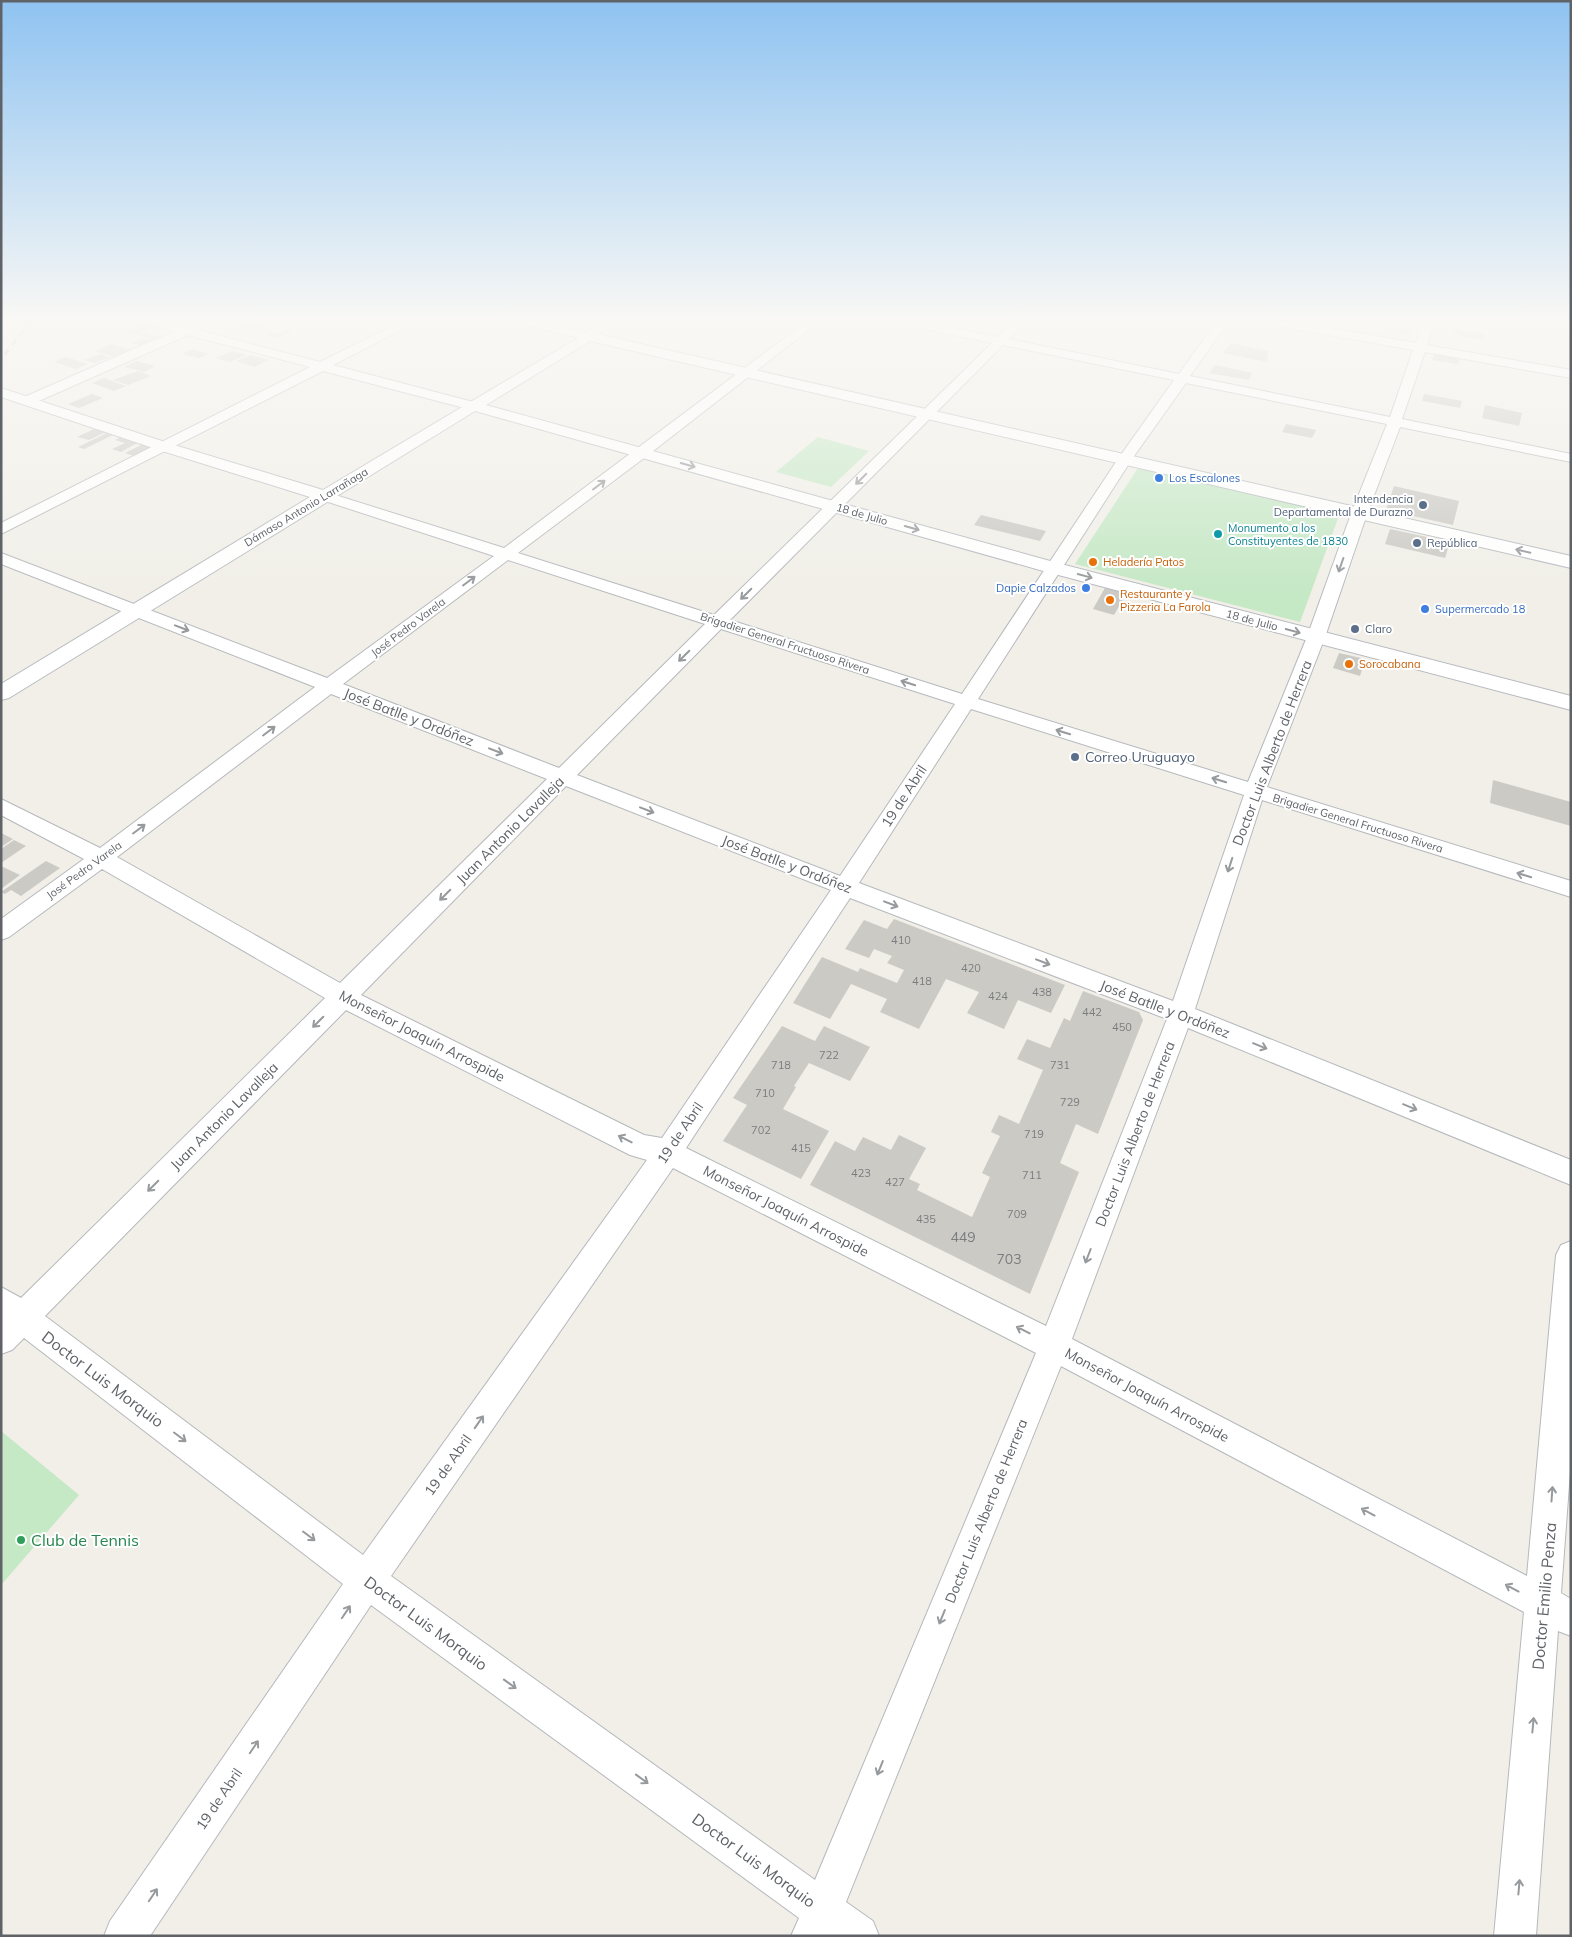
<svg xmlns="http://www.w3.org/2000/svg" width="1572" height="1937" font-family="Mulish,sans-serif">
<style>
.green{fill:#c5e8c5}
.building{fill:#cccac5}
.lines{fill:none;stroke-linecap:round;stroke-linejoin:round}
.street-casing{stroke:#b5b8bc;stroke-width:2}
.secondary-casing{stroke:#b6babf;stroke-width:2}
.street{fill:#fff;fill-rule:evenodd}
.secondary{fill:#fff;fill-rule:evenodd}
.rail-casing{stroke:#b6b7b8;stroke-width:3}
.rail{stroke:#fff;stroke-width:2;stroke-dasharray:6;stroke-linecap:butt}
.oneway{stroke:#979a9d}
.shop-dot{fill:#3f7fe0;stroke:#fff;stroke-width:2}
.service-dot{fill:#5c6f8a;stroke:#fff;stroke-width:2}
.culture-dot{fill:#0f9aa8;stroke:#fff;stroke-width:2}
.food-dot{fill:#e8710a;stroke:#fff;stroke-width:2}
.leisure-dot{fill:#2e9e5b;stroke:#fff;stroke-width:2}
.labels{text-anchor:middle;stroke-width:4;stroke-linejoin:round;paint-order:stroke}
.far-shop-label{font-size:11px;fill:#366cbe;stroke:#fff;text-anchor:start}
.far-service-label{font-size:11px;fill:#4e5e75;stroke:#fff;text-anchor:start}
.far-street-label{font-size:11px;fill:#5f6368;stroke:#fff}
.far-culture-label{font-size:11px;fill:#0d838f;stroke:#fff;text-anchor:start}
.far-food-label{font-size:11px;fill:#c56008;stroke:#fff;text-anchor:start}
.number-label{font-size:11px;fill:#7a7d7f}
.street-label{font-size:14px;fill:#5f6368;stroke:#fff}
.service-label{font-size:14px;fill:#4e5e75;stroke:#fff;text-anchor:start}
.near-number-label{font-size:14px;fill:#7a7d7f}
.near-street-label{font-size:16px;fill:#5f6368;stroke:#fff}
.near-leisure-label{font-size:16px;fill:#27864d;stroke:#fff;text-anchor:start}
</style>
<rect width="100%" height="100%" fill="#f1efe8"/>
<g class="green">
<path d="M818 437 869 451 831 487 776 472Z"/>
<path d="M1138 468 1340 513 1300 622 1075 564Z"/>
<path d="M1 1431 79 1495 1 1585Z"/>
</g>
<g class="building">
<path d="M146 322 159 324 141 332 129 329Z"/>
<path d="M260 323 264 325 252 330 241 328 246 325 252 327Z"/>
<path d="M1402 327 1413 330 1409 335 1397 332Z"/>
<path d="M1453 328 1485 334 1483 340 1452 334Z"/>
<path d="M127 329 162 338 157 340 122 331Z"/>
<path d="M288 329 295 330 278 338 264 334 270 331 278 333Z"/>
<path d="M143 338 156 342 144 347 131 343Z"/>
<path d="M1231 343 1268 351 1267 362 1223 353Z"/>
<path d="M111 344 131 350 115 357 95 351Z"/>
<path d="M192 349 209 354 199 358 182 354Z"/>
<path d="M232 351 246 355 230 362 216 358Z"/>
<path d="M1435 353 1460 358 1458 364 1432 360Z"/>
<path d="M100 354 110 357 95 363 84 360Z"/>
<path d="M251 355 269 360 254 367 236 361Z"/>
<path d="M66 357 88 364 76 369 54 362Z"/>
<path d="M136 361 155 366 144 372 124 367Z"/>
<path d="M1215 365 1252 373 1249 380 1209 373Z"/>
<path d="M138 371 151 376 128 385 113 380Z"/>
<path d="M104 378 126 386 114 391 92 383Z"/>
<path d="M92 394 103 398 79 408 68 404Z"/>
<path d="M1424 394 1462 401 1460 408 1422 401Z"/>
<path d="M1485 405 1522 413 1519 426 1482 418Z"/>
<path d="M1286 424 1316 430 1312 438 1282 432Z"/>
<path d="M96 428 108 431 89 440 77 437Z"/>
<path d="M109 432 115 434 84 449 78 447Z"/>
<path d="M123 436 141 441 121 452 112 449 125 443 115 440Z"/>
<path d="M145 443 156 447 137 457 125 453Z"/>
<path d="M1394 486 1459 501 1453 525 1386 510Z"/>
<path d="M981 515 1046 531 1040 541 974 525Z"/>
<path d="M1390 529 1450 542 1445 558 1385 544Z"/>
<path d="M1106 586 1127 592 1114 615 1093 609Z"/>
<path d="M1339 653 1365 659 1360 676 1333 668Z"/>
<path d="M1493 780 1571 802V826L1490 803Z"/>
<path d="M1 833 13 839 1 847Z"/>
<path d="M14 840 26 846 1 863V849Z"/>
<path d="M46 861 60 868 21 896 11 890 5 894 1 892Z"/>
<path d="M1 866 20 875 1 889Z"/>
<path d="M894 919 1065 985 1051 1013 1018 1000 1004 1029 967 1013 979 992 946 979 919 1029 880 1012 887 999 851 984 830 1019 793 1003 822 957 858 972 860 968 897 983 904 970 887 963 892 956 874 949 869 958 845 949 864 920 887 929Z"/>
<path d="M1083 991 1139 1012 1143 1020 1098 1134 1076 1124 1060 1163 1079 1172 1030 1294 810 1185 835 1141 855 1151 863 1137 891 1150 899 1135 926 1148 909 1179 920 1184 917 1190 972 1217 990 1177 982 1173 1000 1136 991 1132 999 1115 1019 1124 1043 1070 1017 1059 1027 1039 1050 1048 1064 1018 1070 1021Z"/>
<path d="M782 1026 815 1041 824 1026 870 1047 850 1081 809 1063 794 1086 796 1087 783 1109 829 1131 801 1179 723 1141 747 1105 733 1098Z"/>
</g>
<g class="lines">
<defs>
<g id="street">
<path d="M148 322H166L186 327 193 324 197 325 198 330 320 362 401 322H415L413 324 333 365 477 403 479 406 472 410 323 371 1 534V523L310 367 188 335 32 404H22L20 401 22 398 175 331 150 324Z"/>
<path d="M518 322H538L586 332 604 322H618L588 340 520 324Z"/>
<path d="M806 322H819L648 455 518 553 714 615 992 343 909 326 905 324 903 322H924L998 337 1014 322H1026L1009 339 1179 374 1216 322H1228L1190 376 1390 417 1413 350 1278 326 1274 324 1272 322H1295L1416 343 1423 322H1435L1427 345 1571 370V378L1425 352 1402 419 1571 454V462L1400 427 1367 514 1325 637 1267 787 1571 881V897L1262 800 1195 1009 1571 1160V1185L1188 1028 1072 1339 1527 1576 1556 1255 1561 1245 1571 1241V1458L1561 1593 1571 1599V1636L1558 1631 1536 1936H1494L1524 1612 1061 1366 846 1902 873 1921 879 1936H791L799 1918 371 1605 150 1936H104L110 1921 343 1584 24 1338 12 1350 1 1354V1287L21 1298 325 998 102 869 9 937 1 940V919L84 859 1 815V799L100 848 315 687 1 564V553L327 678 494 556 319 499 317 496 319 493H329L504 548ZM1003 345 1174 380 1118 459 962 694 730 620ZM1186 383 1387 424 1351 514 1307 637 1248 782 978 699 1132 459ZM508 560 705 624 559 768 343 684ZM721 629 955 704 840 876 577 775ZM331 694 547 779 340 983 117 857ZM971 709 1244 795 1173 1001 859 883ZM566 786 831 890 662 1138 644 1135 361 995ZM850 898 1167 1019 1046 1326 686 1148ZM346 1010 630 1155 647 1160 363 1555 45 1316ZM673 1168 1036 1353 815 1880 391 1576Z"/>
</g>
<path id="secondary" d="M588 332 1571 556V568L590 341 486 405 1061 564 1571 696V710L1047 572 475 411 9 698 1 700V684L310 497 159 450 1 397V388L171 444 323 490Z"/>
</defs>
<use href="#street" class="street-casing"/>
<use href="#secondary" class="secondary-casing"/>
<use href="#street" class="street"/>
<use href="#secondary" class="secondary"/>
<defs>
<path id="rail" d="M1 359 31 322"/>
</defs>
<use href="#rail" class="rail-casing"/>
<use href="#rail" class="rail"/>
</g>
<defs><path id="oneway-shaft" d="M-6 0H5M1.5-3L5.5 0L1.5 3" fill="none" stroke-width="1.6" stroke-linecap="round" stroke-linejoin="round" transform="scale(1.25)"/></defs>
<g class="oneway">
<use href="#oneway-shaft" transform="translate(688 465) rotate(16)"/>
<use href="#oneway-shaft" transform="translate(861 479) rotate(135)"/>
<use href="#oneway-shaft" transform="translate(599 485) rotate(-37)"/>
<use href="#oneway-shaft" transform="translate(912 528) rotate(16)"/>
<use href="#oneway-shaft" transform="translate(1523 551) rotate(-167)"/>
<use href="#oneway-shaft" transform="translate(1341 565) rotate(109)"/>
<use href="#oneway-shaft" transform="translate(1085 576) rotate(15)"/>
<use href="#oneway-shaft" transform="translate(469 581) rotate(-37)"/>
<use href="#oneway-shaft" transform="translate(746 594) rotate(135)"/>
<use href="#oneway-shaft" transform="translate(182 628) rotate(21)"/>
<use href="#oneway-shaft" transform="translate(1293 631) rotate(15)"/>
<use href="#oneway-shaft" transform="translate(684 656) rotate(135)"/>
<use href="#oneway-shaft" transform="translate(908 683) rotate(-162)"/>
<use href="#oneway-shaft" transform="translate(269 731) rotate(-37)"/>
<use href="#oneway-shaft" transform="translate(1063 732) rotate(-163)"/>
<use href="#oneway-shaft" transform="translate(496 751) rotate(21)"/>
<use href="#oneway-shaft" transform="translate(1219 780) rotate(-163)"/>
<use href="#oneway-shaft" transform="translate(647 810) rotate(21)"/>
<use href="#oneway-shaft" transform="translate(139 829) rotate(-37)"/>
<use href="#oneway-shaft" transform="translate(1230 865) rotate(108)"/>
<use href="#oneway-shaft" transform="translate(1524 875) rotate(-163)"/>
<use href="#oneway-shaft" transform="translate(445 895) rotate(135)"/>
<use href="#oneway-shaft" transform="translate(891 904) rotate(21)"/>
<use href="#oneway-shaft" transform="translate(1043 962) rotate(21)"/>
<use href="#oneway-shaft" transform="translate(318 1022) rotate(135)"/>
<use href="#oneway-shaft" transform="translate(1260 1046) rotate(22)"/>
<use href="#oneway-shaft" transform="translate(1410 1107) rotate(22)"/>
<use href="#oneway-shaft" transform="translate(625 1139) rotate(-153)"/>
<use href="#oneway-shaft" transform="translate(153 1186) rotate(135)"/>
<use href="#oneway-shaft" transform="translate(1088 1256) rotate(111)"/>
<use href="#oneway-shaft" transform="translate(1023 1330) rotate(-153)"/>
<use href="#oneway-shaft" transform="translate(479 1422) rotate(-55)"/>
<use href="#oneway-shaft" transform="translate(180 1437) rotate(37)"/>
<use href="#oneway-shaft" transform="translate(1552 1494) rotate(-86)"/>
<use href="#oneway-shaft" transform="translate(1368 1512) rotate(-152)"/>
<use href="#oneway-shaft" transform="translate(309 1536) rotate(37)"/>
<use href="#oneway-shaft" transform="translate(1512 1588) rotate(-152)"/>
<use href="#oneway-shaft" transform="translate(346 1612) rotate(-56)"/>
<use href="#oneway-shaft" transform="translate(942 1617) rotate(112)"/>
<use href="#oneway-shaft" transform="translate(510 1684) rotate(36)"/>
<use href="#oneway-shaft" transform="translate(1533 1725) rotate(-85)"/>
<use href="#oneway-shaft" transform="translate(254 1747) rotate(-56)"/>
<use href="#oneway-shaft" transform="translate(880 1768) rotate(112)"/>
<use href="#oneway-shaft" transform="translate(642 1779) rotate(36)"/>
<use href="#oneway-shaft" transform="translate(1519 1887) rotate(-85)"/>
<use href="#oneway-shaft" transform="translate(153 1895) rotate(-56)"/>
</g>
<linearGradient id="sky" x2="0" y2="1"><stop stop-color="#8fc3f1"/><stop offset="0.54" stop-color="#f9f8f5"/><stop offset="1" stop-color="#f9f8f5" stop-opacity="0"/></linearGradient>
<rect width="1572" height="593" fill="url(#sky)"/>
<g class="shop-dot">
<circle cx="1159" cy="478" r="5"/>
<circle cx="1086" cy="588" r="5"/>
<circle cx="1425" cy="609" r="5"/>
</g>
<g class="service-dot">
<circle cx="1423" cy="505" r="5"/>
<circle cx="1417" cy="543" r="5"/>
<circle cx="1355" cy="629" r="5"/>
<circle cx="1075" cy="757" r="5"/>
</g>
<circle class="culture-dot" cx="1218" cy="534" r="5"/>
<g class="food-dot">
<circle cx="1093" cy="562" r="5"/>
<circle cx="1110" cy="600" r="5"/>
<circle cx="1349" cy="664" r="5"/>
</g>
<circle class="leisure-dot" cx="21" cy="1540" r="5"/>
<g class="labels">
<g class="far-shop-label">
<text x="1169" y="482">Los Escalones</text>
<text x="1076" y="592" text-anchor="end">Dapie Calzados</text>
<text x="1435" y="613">Supermercado 18</text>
</g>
<g class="far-service-label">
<text x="1413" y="503" text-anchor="end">Intendencia<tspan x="1413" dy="13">Departamental de Durazno</tspan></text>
<text x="1427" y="547">República</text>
<text x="1365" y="633">Claro</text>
</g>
<g class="far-street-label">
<text transform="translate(306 507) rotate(-31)" y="4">Dámaso Antonio Larrañaga</text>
<text transform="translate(862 514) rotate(16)" y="4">18 de Julio</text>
<text transform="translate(1252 620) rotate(15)" y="4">18 de Julio</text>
<text transform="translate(408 627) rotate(-37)" y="4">José Pedro Varela</text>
<text transform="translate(785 643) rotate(18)" y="4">Brigadier General Fructuoso Rivera</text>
<text transform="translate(1358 823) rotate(17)" y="4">Brigadier General Fructuoso Rivera</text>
<text transform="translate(84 870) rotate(-36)" y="4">José Pedro Varela</text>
</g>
<g class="far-culture-label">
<text x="1228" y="532">Monumento a los<tspan x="1228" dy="13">Constituyentes de 1830</tspan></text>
</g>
<g class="far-food-label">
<text x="1103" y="566">Heladería Patos</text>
<text x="1120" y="598">Restaurante y<tspan x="1120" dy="13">Pizzeria La Farola</tspan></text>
<text x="1359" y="668">Sorocabana</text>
</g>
<g class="number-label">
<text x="901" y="944">410</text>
<text x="971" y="972">420</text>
<text x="922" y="985">418</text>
<text x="1042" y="996">438</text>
<text x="998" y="1000">424</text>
<text x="1092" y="1016">442</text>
<text x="1122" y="1031">450</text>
<text x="829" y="1059">722</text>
<text x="781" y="1069">718</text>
<text x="1060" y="1069">731</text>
<text x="765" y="1097">710</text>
<text x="1070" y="1106">729</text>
<text x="761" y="1134">702</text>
<text x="1034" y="1138">719</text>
<text x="801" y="1152">415</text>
<text x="861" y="1177">423</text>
<text x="1032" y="1179">711</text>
<text x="895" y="1186">427</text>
<text x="1017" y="1218">709</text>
<text x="926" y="1223">435</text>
</g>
<g class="street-label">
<text transform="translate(409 717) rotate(21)" y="5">José Batlle y Ordóñez</text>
<text transform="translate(1272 753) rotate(-69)" y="5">Doctor Luis Alberto de Herrera</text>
<text transform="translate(904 796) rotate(-57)" y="5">19 de Abril</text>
<text transform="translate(510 830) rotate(-45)" y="5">Juan Antonio Lavalleja</text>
<text transform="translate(787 864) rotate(21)" y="5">José Batlle y Ordóñez</text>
<text transform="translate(1165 1009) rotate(21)" y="5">José Batlle y Ordóñez</text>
<text transform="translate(422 1036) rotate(27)" y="5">Monseñor Joaquín Arrospide</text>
<text transform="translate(224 1116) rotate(-45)" y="5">Juan Antonio Lavalleja</text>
<text transform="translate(680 1133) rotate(-56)" y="5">19 de Abril</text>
<text transform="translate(1135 1134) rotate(-69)" y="5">Doctor Luis Alberto de Herrera</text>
<text transform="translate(786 1211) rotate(27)" y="5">Monseñor Joaquín Arrospide</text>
<text transform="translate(1147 1395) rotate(28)" y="5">Monseñor Joaquín Arrospide</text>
<text transform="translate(448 1465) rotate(-55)" y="5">19 de Abril</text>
<text transform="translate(986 1511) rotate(-68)" y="5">Doctor Luis Alberto de Herrera</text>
<text transform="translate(219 1799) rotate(-56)" y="5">19 de Abril</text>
</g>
<g class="service-label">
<text x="1085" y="762">Correo Uruguayo</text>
</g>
<g class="near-number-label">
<text x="963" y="1242">449</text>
<text x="1009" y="1264">703</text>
</g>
<g class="near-street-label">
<text transform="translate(103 1379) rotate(37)" y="6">Doctor Luis Morquio</text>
<text transform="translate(1544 1596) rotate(-85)" y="6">Doctor Emilio Penza</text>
<text transform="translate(426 1623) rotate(36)" y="6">Doctor Luis Morquio</text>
<text transform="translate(754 1860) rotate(36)" y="6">Doctor Luis Morquio</text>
</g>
<g class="near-leisure-label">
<text x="31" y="1546">Club de Tennis</text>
</g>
</g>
<rect width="1572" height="1937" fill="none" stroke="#5f6368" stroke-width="5"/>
</svg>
